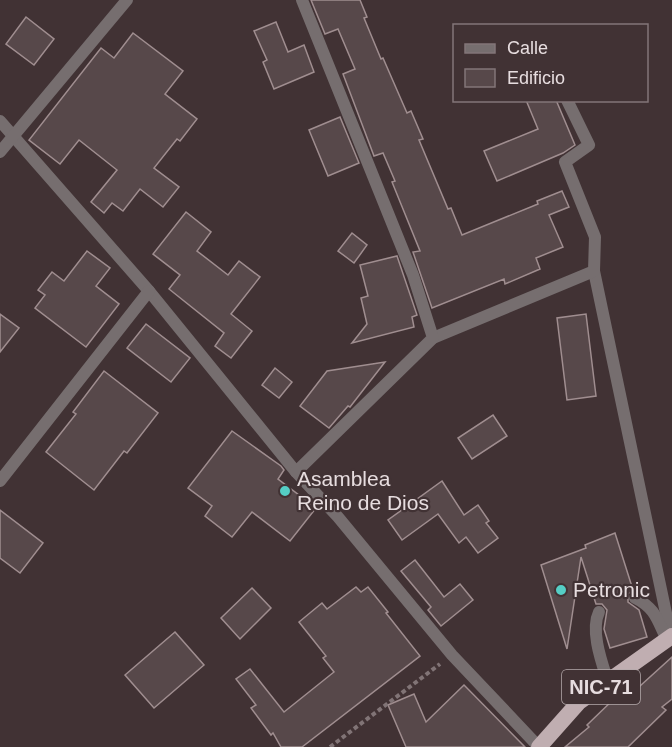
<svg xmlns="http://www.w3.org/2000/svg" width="672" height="747" font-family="Arial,sans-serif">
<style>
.building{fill:#57484a;stroke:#a08e90;stroke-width:1.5}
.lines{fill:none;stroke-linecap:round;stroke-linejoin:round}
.path{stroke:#817476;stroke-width:4;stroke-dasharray:4.5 3;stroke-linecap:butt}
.service{stroke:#766e6f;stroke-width:12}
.minor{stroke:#766e6f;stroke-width:12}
.trunk{stroke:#c0aeb1;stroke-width:16}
.poi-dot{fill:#55cec5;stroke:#413234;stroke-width:2}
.labels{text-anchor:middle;stroke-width:4.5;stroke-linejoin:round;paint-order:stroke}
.shield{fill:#413234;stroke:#b5aaac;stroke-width:1.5}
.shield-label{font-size:20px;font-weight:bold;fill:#e7dddf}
.poi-label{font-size:21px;fill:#e7dddf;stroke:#413234;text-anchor:start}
</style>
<rect width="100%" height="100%" fill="#413234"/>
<g class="building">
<path d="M311 0H360L367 17 364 18 381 59 383 58 407 113 411 111 423 139 419 140 448 209 451 208 462 235 538 204 537 201 562 191 569 207 549 215 563 247 536 258 540 269 505 284 504 279 432 308 413 252 420 251 392 182 395 181 383 153 374 156 343 74 355 69 338 29 325 34Z"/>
<path d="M26 17 54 39 34 65 6 44Z"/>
<path d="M276 22 288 52 304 45 314 72 274 89 263 62 267 60 254 31Z"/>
<path d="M133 33 183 71 165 94 197 119 180 141 177 139 154 168 179 187 163 207 140 189 123 211 112 203 104 213 91 202 117 170 79 140 60 164 29 140 101 48 114 58Z"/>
<path d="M526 100H556L575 145 563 153 497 181 484 151 538 129Z"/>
<path d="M340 117 359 163 328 176 309 130Z"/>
<path d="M186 212 211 232 197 251 228 275 239 261 260 277 231 314 252 331 231 358 215 346 224 333 169 289 180 275 153 254Z"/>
<path d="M352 233 367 245 354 263 338 251Z"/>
<path d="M87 251 110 268 96 286 119 304 86 347 35 308 45 295 38 290 52 272 64 281Z"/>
<path d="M397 256 417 315 412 317 414 327 352 343 367 324 361 298 368 296 360 265Z"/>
<path d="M0 314 19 328 0 352Z"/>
<path d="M586 314 596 396 567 400 557 318Z"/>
<path d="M146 324 190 358 171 382 127 348Z"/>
<path d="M385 362 350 407 348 406 329 428 300 406 327 371Z"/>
<path d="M275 368 292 382 279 398 262 385Z"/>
<path d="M104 371 158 413 127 453 124 451 94 490 46 452 76 414 73 412Z"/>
<path d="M493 415 507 436 472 459 458 438Z"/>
<path d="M232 431 281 466 284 470 278 479 316 508 290 541 252 512 232 537 205 516 212 506 188 488Z"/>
<path d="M442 481 464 515 478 505 489 521 486 523 498 538 478 553 466 537 459 543 438 514 402 540 388 520Z"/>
<path d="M0 510 43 543 20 573 0 558Z"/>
<path d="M615 533 633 590 628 594V602L639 610 647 637 610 648 604 629 607 610 602 604H596L581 557 567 649 541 565 586 548 585 545Z"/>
<path d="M415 560 444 597 460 584 473 600 441 626 428 610 431 607 401 571Z"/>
<path d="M356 587 361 592 368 587 388 612 386 613 420 656 302 747H281L273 733 271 735 251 708 256 705 236 679 250 669 284 712 334 672 323 658 326 656 299 622 322 603 327 609Z"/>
<path d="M252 588 271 608 240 639 221 618Z"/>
<path d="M175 632 204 665 154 708 125 675Z"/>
<path d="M672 657V699L662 707 666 710 628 747H565L589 727 587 725 617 696 619 698 635 681 640 686Z"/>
<path d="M464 685 525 747H406L388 705 414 694 426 722Z"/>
</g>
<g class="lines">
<path class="path" d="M330 747 440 664"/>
<g class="service">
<path d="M594 271 671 637"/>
<path d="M635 598C655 608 657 619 666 638"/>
<path d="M599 612C590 631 602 663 608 682"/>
</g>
<g class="minor">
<path d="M0 121 149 291 296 472 338 517 452 655 539 747"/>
<path d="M0 152 127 0"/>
<path d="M433 338 594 271 595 237 565 162 589 145 567 100"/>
<path d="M296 472 433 338 413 275 302 0"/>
<path d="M0 481 149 291"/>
</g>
<path class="trunk" d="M539 747 579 702 672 636"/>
</g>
<g class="poi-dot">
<circle cx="285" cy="491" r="6"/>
<circle cx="561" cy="590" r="6"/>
</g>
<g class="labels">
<rect class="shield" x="562" y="670" width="78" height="34" rx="4.5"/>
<g class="shield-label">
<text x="601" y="694">NIC-71</text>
</g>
<g class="poi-label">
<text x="297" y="486">Asamblea<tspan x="297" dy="24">Reino de Dios</tspan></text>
<text x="573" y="597">Petronic</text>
</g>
</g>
<rect x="453" y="24" width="195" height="78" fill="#413234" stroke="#837678" stroke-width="1.5"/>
<rect x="465" y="44" width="30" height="9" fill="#766e6f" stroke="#837678" stroke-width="1.5"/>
<text x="507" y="54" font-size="18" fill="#e7dddf">Calle</text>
<rect x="465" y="69" width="30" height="18" fill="#57484a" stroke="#837678" stroke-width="1.5"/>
<text x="507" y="84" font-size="18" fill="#e7dddf">Edificio</text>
</svg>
